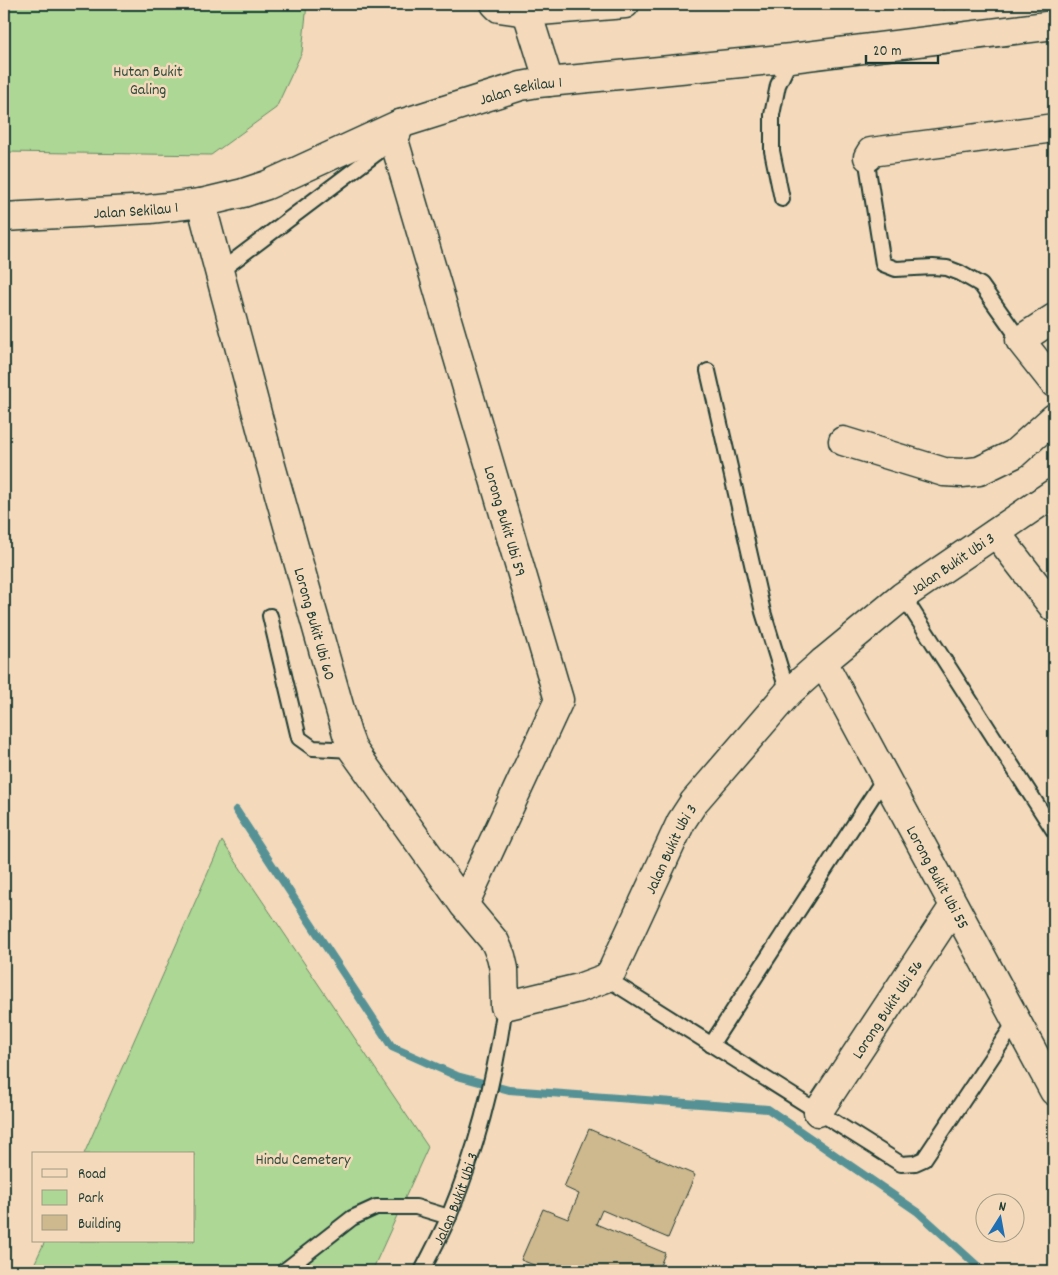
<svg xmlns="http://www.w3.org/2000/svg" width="1058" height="1275" font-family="Dekko,sans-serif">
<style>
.green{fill:#add795;stroke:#668a64}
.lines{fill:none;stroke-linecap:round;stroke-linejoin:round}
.stream{stroke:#569295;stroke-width:8}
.building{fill:#ceb88e;stroke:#1f3d34}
.lane-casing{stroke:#1f3d34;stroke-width:18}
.street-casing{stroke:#1f3d34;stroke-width:31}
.secondary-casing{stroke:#1f3d34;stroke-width:31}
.path{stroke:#1f3d34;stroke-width:3;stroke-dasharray:1 4;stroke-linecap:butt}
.lane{stroke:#f4d9bb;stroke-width:14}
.street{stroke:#f4d9bb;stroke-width:28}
.secondary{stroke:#f4d9bb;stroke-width:28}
.labels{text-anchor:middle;stroke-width:5;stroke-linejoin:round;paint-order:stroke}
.park-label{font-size:16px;fill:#2d4c3e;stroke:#f4d9bb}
.street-label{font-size:16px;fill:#1f3d34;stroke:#f4d9bb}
</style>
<rect width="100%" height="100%" fill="#f4d9bb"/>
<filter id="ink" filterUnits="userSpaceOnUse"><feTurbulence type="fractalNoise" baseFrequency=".02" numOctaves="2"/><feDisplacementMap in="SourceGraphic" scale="10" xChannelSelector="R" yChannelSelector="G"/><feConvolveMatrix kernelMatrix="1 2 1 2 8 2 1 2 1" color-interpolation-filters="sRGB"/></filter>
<g filter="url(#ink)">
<g class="green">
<path d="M4 4H307L302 52 276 108 211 155 4 152Z"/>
<path d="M222 841 428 1147 372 1271H31L45 1241H194V1154H84Z"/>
</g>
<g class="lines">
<path class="stream" d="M236 810 392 1047 457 1076 509 1090 768 1109 918 1212 983 1271"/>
</g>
<path class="building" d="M589 1129 695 1175 668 1238 602 1210 596 1224 665 1253 658 1271H549L521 1260 543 1209 568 1219 579 1194 564 1187Z"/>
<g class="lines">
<defs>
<g id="lane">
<path d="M868 157 867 163 883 264 896 269 933 267 947 268 960 273 981 285 1020 340"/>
<path d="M782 199 772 151V115L778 85 791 58"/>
<path d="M219 272 394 140"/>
<path d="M708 371 763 612 788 693"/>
<path d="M903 596 1054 831"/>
<path d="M270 616 299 738 313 748 353 750"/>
<path d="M606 978 901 1164 915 1163 924 1159 1016 1021"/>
<path d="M711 1045 885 777"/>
<path d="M284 1271 352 1218 376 1207H416L449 1217"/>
<path id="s1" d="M422 1271C431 1253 441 1235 449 1216 477 1149 495 1078 505 1006"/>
</g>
<g id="street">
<path d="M495 4 499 8 527 12 625 4"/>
<path d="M527 12 549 82"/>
<path id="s2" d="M400 124 394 140 559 700 464 905"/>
<path d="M868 157 871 152 1054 128"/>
<path id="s3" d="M201 203 270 462 347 734 353 750 464 905 495 942 501 956 504 969 505 1006 579 988 606 978 612 971 681 822 694 802 788 693 823 662 903 596 1054 493"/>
<path d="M1054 318 1020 340 1054 383"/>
<path d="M843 441 944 472 962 473 979 471 1014 454 1054 418"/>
<path d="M996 533 1054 608"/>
<path id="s4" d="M823 662 1054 1091"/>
<path id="s5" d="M818 1112 954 906"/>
</g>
<g id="secondary">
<path id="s6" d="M4 217 150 209 201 203 243 193 267 185 400 124 521 86 538 83 791 58 1054 25"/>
</g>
</defs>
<use href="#lane" class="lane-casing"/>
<use href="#street" class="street-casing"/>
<use href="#secondary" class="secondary-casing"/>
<path class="path" d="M944 4 945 13"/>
<use href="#lane" class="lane"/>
<use href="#street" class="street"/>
<use href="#secondary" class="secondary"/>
</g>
</g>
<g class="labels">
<g class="park-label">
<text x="148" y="76">Hutan Bukit<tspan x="148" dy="18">Galing</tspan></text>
<text x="303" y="1164">Hindu Cemetery</text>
</g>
<g class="street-label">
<text dy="6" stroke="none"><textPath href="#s6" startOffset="538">Jalan Sekilau 1</textPath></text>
<text dy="6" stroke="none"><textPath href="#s6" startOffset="132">Jalan Sekilau 1</textPath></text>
<text dy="6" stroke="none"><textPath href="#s2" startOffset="414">Lorong Bukit Ubi 59</textPath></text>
<text dy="6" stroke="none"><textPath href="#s3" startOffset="1528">Jalan Bukit Ubi 3</textPath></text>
<text dy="6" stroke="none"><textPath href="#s3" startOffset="436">Lorong Bukit Ubi 60</textPath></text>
<text dy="6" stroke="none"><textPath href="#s3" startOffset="1122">Jalan Bukit Ubi 3</textPath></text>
<text dy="6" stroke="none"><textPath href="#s4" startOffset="244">Lorong Bukit Ubi 55</textPath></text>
<text dy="6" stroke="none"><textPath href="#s5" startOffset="124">Lorong Bukit Ubi 56</textPath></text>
<text dy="6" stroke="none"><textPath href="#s1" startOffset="80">Jalan Bukit Ubi 3</textPath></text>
</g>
</g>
<rect width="1058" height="1275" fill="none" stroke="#f4d9bb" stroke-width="20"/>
<rect x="10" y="10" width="1038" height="1255" fill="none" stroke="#1f3d34" stroke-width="2" filter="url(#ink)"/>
<rect x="32" y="1152" width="162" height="90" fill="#f4d9bb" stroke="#9f9b85"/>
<rect x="42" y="1169" width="25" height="8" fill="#f4d9bb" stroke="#9f9b85"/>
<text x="78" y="1178" font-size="15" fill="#1f3d34">Road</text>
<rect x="42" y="1190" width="25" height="15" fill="#add795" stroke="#9f9b85"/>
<text x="78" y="1202" font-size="15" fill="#1f3d34">Park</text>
<rect x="42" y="1215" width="25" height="15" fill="#ceb88e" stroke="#9f9b85"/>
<text x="78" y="1228" font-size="15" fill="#1f3d34">Building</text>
<g transform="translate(1000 1218) rotate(11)"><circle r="24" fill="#f4d9bb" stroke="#9f9b85"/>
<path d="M0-4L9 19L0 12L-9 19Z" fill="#1f6fb2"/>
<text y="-8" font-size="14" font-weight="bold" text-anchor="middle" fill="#1f3d34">N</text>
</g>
<path d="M866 55v8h72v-8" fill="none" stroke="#1f3d34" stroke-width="2.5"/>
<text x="873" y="55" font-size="15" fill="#1f3d34" stroke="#f4d9bb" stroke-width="4" paint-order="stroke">20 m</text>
</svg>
